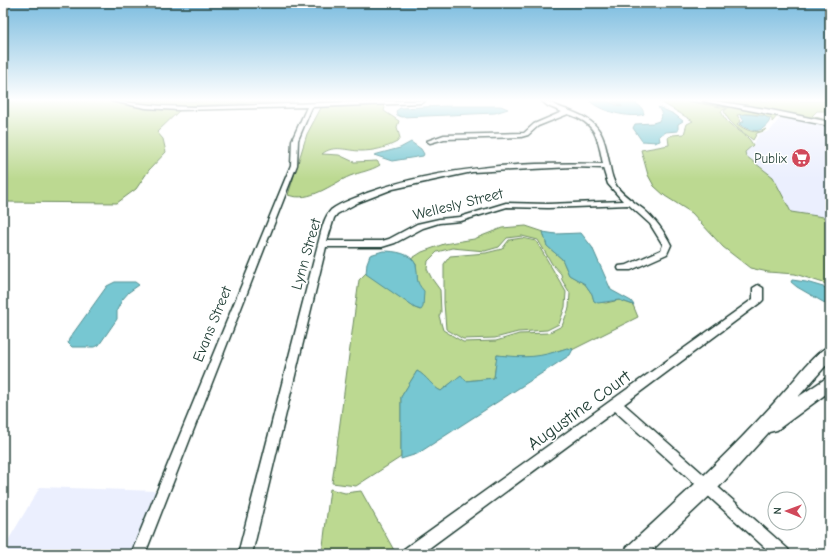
<svg xmlns="http://www.w3.org/2000/svg" width="833" height="557" font-family="'Comic Neue',sans-serif">
<style>
.built{fill:#ebeffe}
.green{fill:#bcd991;stroke:#6e8b62;fill-rule:evenodd}
.water{fill:#77c7d2;stroke:#549093}
.lines{fill:none;stroke-linecap:round;stroke-linejoin:round}
.minor-casing{stroke:#1f3d34;stroke-width:3}
.major-casing{stroke:#1f3d34;stroke-width:3}
.minor{fill:#fff;fill-rule:evenodd}
.major{fill:#fff;fill-rule:evenodd}
.labels{text-anchor:middle;stroke-width:3;stroke-linejoin:round;paint-order:stroke}
.far-poi-label{font-size:13px;fill:#1f3d34;stroke:#fff;text-anchor:end}
.street-label{font-size:15px;fill:#1f3d34;stroke:#fff}
.near-street-label{font-size:18px;fill:#1f3d34;stroke:#fff}
</style>
<rect width="100%" height="100%" fill="#fff"/>
<filter id="ink" filterUnits="userSpaceOnUse"><feTurbulence type="fractalNoise" baseFrequency=".025" numOctaves="2"/><feDisplacementMap in="SourceGraphic" scale="8" xChannelSelector="R" yChannelSelector="G"/><feConvolveMatrix kernelMatrix="1 2 1 2 8 2 1 2 1" color-interpolation-filters="sRGB"/></filter>
<g filter="url(#ink)">
<g class="built">
<path d="M782 115 830 127V218L791 212 773 177 746 156 745 152 753 145 759 134 770 131Z"/>
<path d="M40 487 157 491 131 554H3V549Z"/>
</g>
<g class="green">
<path d="M3 101H108L144 107 181 109 157 132 163 139 166 152 149 170 136 189 117 203 3 202Z"/>
<path d="M119 101H294L185 106 183 107 147 105Z"/>
<path d="M659 101H686L727 108 721 111C727 129 746 130 753 145L745 152 746 156 773 177 791 212 830 218V285L795 274 768 272 750 268 723 247 692 213 665 196 654 186 648 175 641 150 669 145 668 137 673 135 684 134 687 124 693 121Z"/>
<path d="M686 101 722 104 779 114 772 122V119C761 114 749 113 737 115L741 121 737 124C746 130 755 135 766 129L764 131 757 133 753 140C742 131 729 125 724 111L729 107Z"/>
<path d="M713 101H822L830 103V111H817L812 116 830 121V122Z"/>
<path d="M382 104 385 107 384 111 399 121 397 127 400 138 397 142C386 148 373 151 361 151 347 151 334 144 322 154L339 155 354 162 377 161 380 165C370 171 360 172 350 176 331 184 310 203 288 195L307 134 322 106Z"/>
<path d="M526 226 544 232 547 246 562 259 569 275 585 284 592 294 594 301 606 303 619 300 633 305 638 317 572 350 573 349C562 347 553 354 542 356 527 358 513 357 497 355L494 378 465 381 460 376 441 391C432 387 427 376 417 371L401 397V457L356 486 332 483 359 280 366 273 415 308 420 310 416 264 411 259 422 252 444 244 474 239 502 228ZM522 236 538 240 552 264 561 274 562 280 570 293 569 308 562 326 548 333 519 334 496 341 463 342 443 330 439 316 441 312 440 290 432 279 427 269 428 261 437 252 452 248 485 251 499 247 507 238Z"/>
<path d="M522 238 536 241 566 292 565 307 559 324 547 330 518 332 495 338 463 339 446 329 444 303V264L450 256 486 253 502 249 509 240Z"/>
<path d="M330 489 345 493 361 491 395 552 392 554H322Z"/>
</g>
<g class="water">
<path d="M590 101H607L622 107V106L612 101C624 101 641 99 644 114 631 119 599 111 590 101Z"/>
<path d="M445 106H501L508 109 495 113 402 117 397 115 396 111 400 108Z"/>
<path d="M658 107 674 114 683 121 678 124V131L665 132 659 136 660 141 657 142 642 141 633 128 635 124 653 123 659 121 662 114Z"/>
<path d="M745 114 764 116 770 119 769 122C760 135 750 131 739 124L744 121 740 115Z"/>
<path d="M411 142 421 149 424 154 423 156 392 161 374 155 400 148Z"/>
<path d="M543 232 556 234 581 233 592 247 611 290 631 301 634 305 619 300 598 303 594 301 592 294 585 284 569 275 562 259 547 246Z"/>
<path d="M383 251C394 251 412 253 416 265 419 278 414 280 424 291L423 307 421 310 415 308 366 274 367 263 370 255Z"/>
<path d="M792 280 806 282 830 289V306L797 287 791 282Z"/>
<path d="M115 282H135L139 285 129 292 122 300 117 310V319L99 345 95 347H72L68 343 69 339 107 286Z"/>
<path d="M567 348 573 349 570 355 417 454 401 459V397L417 371C427 376 432 387 441 391L461 375 466 381 494 378 497 355C528 358 538 358 567 348Z"/>
</g>
<g class="lines">
<defs>
<g id="minor">
<path d="M111 101 162 106 195 107 383 101H425L422 103 312 107 298 140 297 165 145 554H131L291 165 292 140 307 107 179 110 146 108Z"/>
<path d="M542 101C550 101 557 107 565 109 601 122 603 131 610 167 611 173 613 181 617 187 624 196 634 202 643 209 655 219 664 231 671 245L667 254 631 270H619L618 268 619 266 627 265 661 250 663 245 650 224 629 205 548 208 507 207 461 221 439 223 423 228 395 243 382 247H326L252 554H238L318 244C321 234 323 218 331 210 341 202 356 198 367 193 441 166 525 162 603 164 598 137 596 123 568 114L538 126 528 135 521 137 444 139 430 143 427 141 444 135 524 133 534 124 562 112 548 106ZM572 167 603 168 608 184 623 201 548 204 506 203 460 217 439 219 417 224 389 239 382 241H327L334 218 337 214 357 203 393 189 472 172Z"/>
<path d="M703 101H715L766 109 830 122V126Z"/>
<path d="M758 285 763 288V300L761 302 624 404 788 549 790 554H772L615 411 421 554H402L404 549 753 299V288Z"/>
</g>
<path id="major" d="M830 346V361L798 397 825 379 830 377V391L777 430 769 432 719 487 648 554H624L627 547C684 495 738 445 789 386 799 375 816 351 830 346Z"/>
</defs>
<use href="#minor" class="minor-casing"/>
<use href="#major" class="major-casing"/>
<use href="#minor" class="minor"/>
<use href="#major" class="major"/>
</g>
</g>
<linearGradient id="sky" x2="0" y2="1"><stop stop-color="#7bbcdf"/><stop offset="0.56" stop-color="#fff"/><stop offset="1" stop-color="#fff" stop-opacity="0"/></linearGradient>
<rect width="833" height="179" fill="url(#sky)"/>
<defs>
<symbol id="supermarket-disc" viewBox="-11 -11 22 22"><circle r="9.5" fill="#d1495b" stroke="#fff"/><path d="M-6-5.5h2.5l.6 2H6L4.5 2H-2.5L-4.4-4H-6ZM-1.5 3.2a1.3 1.3 0 1 0 .1 0ZM3 3.2a1.3 1.3 0 1 0 .1 0Z" fill="#fff"/></symbol>
</defs>
<g fill-rule="evenodd">
<use href="#supermarket-disc" x="790" y="147" width="22" height="22"/>
</g>
<g class="labels">
<g class="far-poi-label">
<text x="787" y="163">Publix</text>
</g>
<g class="street-label">
<text transform="translate(458 204) rotate(-14)" y="5">Wellesly Street</text>
<text transform="translate(306 254) rotate(-74)" y="5">Lynn Street</text>
<text transform="translate(212 324) rotate(-68)" y="5">Evans Street</text>
</g>
<g class="near-street-label">
<text transform="translate(579 410) rotate(-36)" y="6">Augustine Court</text>
</g>
</g>
<rect width="833" height="557" fill="none" stroke="#fff" stroke-width="16"/>
<rect x="8" y="8" width="817" height="541" fill="none" stroke="#1f3d34" stroke-width="1.5" filter="url(#ink)"/>
<g transform="translate(787 511) rotate(271)"><circle r="19" fill="#ffffff" stroke="#a5b1ae"/>
<path d="M0-3L7 15L0 10L-7 15Z" fill="#d1495b"/>
<text y="-6" font-size="11" font-weight="bold" text-anchor="middle" fill="#1f3d34">N</text>
</g>
</svg>
